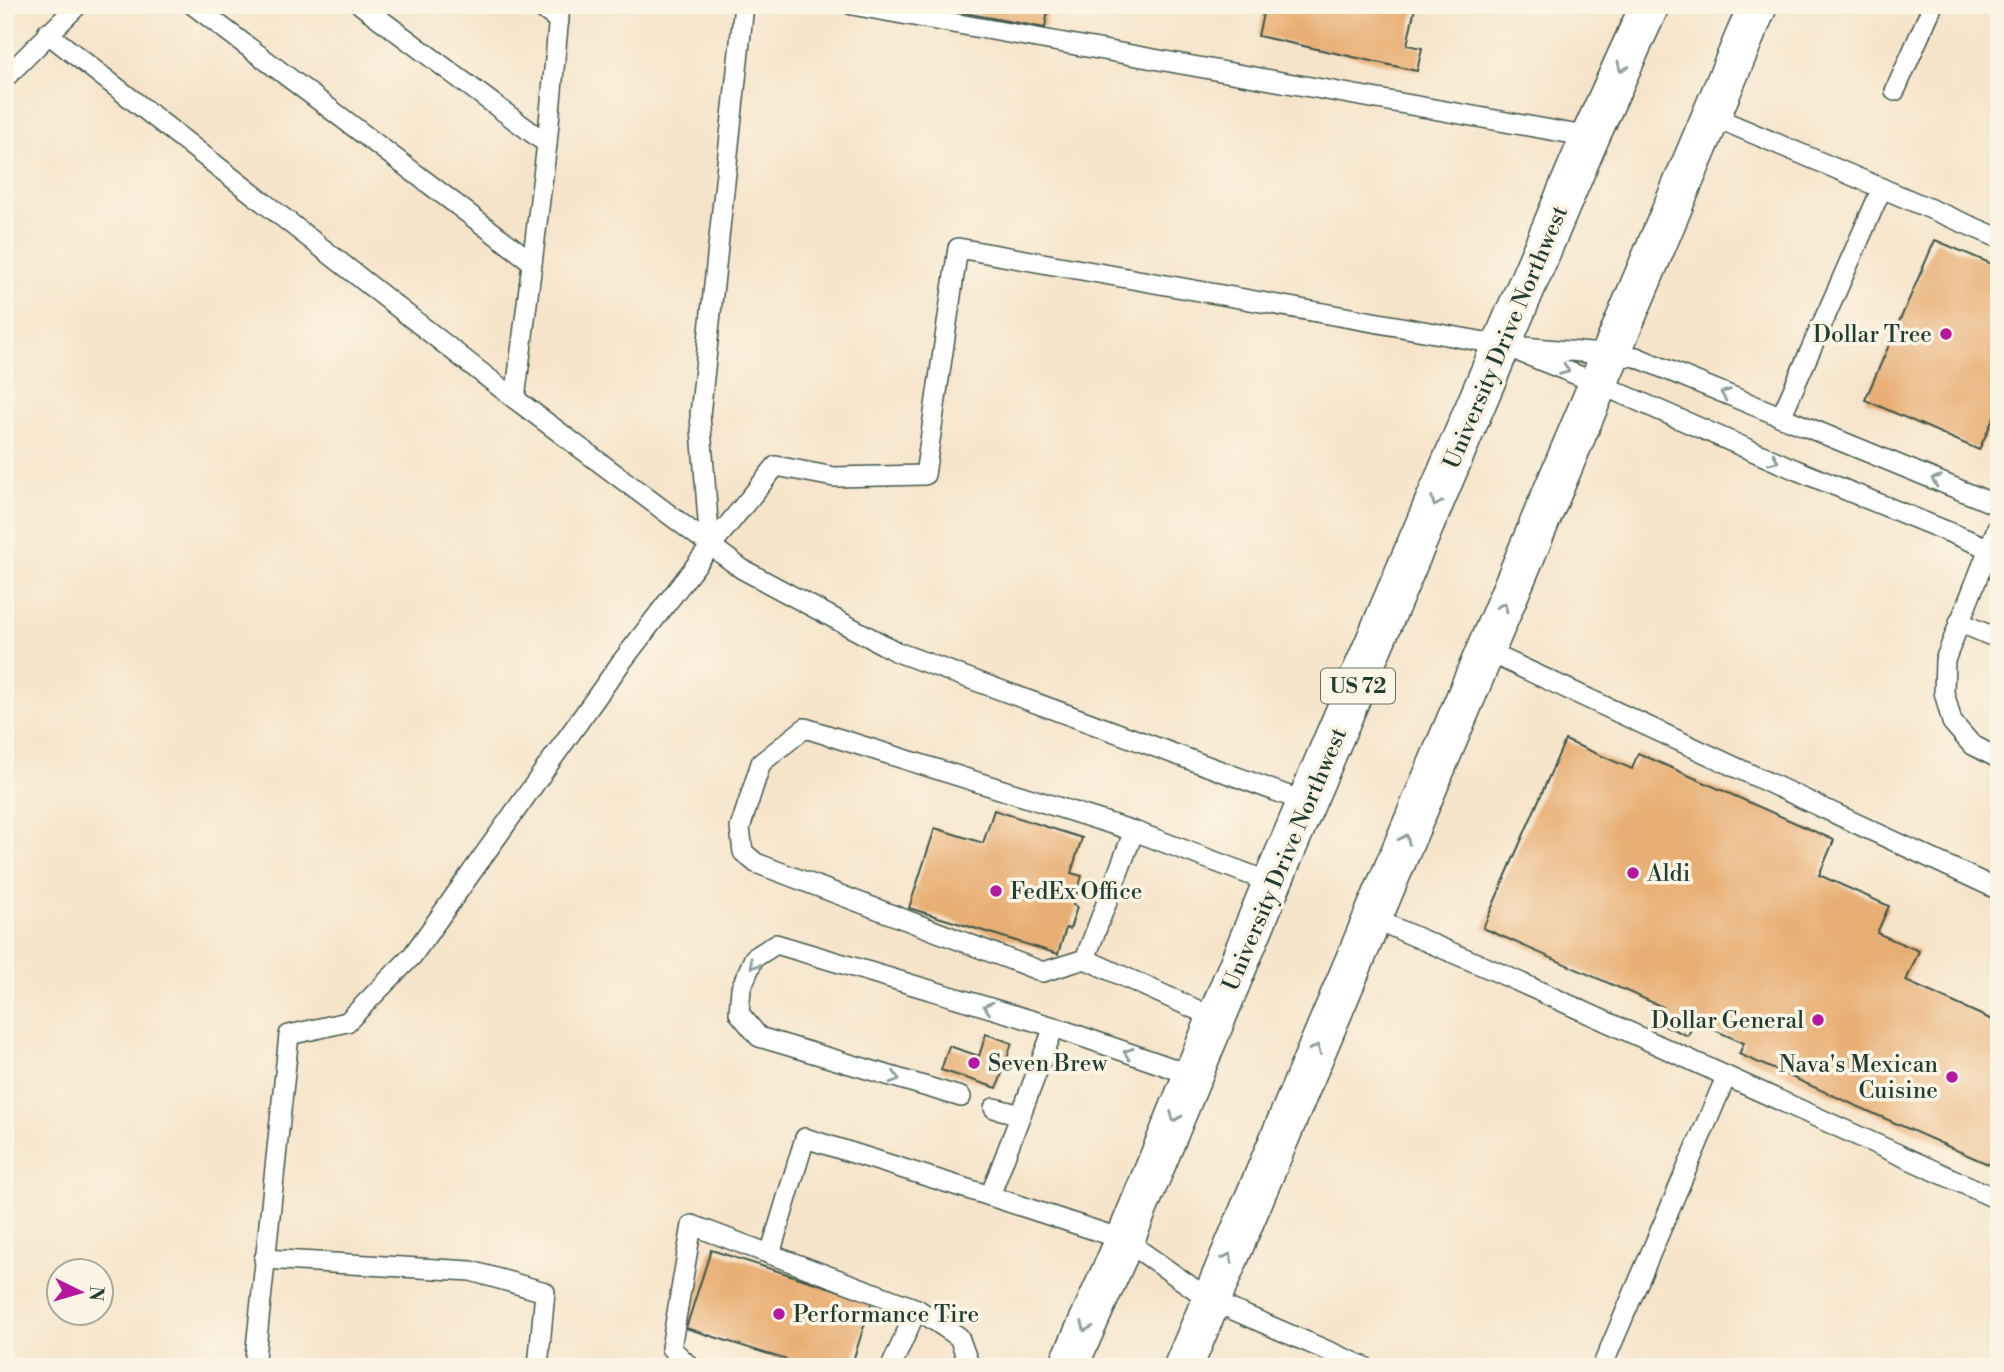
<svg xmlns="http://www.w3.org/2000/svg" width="2004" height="1372" font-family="'Libre Bodoni',serif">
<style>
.building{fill:#e8af75}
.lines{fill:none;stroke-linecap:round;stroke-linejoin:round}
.lane-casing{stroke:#3f564a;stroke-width:22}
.highway-casing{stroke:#3f564a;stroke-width:41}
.lane{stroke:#fff;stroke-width:19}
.highway{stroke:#fff;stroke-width:38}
.oneway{stroke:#8f9e9a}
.poi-dot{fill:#b5179e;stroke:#fcf5e5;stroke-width:2.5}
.labels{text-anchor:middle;stroke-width:7;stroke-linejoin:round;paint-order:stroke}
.shield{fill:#fcf5e5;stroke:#617469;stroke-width:2}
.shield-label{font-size:21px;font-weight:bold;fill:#1f3d34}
.poi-label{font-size:23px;fill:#1f3d34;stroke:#fcf5e5;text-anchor:start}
.street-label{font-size:23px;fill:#1f3d34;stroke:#fcf5e5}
</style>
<rect width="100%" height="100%" fill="#fcf5e5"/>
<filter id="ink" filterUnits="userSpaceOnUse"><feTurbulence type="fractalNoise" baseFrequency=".0143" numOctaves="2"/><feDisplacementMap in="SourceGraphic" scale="14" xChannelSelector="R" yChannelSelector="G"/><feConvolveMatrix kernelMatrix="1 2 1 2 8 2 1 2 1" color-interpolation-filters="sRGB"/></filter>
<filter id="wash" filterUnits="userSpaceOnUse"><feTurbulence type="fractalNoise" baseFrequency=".00686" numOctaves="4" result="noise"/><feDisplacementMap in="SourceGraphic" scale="28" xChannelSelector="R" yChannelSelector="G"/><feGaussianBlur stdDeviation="1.57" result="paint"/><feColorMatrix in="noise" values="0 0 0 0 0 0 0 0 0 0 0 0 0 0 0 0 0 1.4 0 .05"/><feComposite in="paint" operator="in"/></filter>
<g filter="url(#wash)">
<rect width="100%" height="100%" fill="#f6e4ca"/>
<g id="blocks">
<g class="building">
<path d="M923 5H1049L1045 28Z"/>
<path d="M1265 5H1402L1415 8 1407 45 1422 48 1417 71 1258 36Z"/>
<path d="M1935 240 1999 267V406L1979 450 1865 400Z"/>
<path d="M1565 740 1632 769 1638 753 1834 840 1819 875 1889 906 1877 933 1919 951 1906 981 1999 1023V1169L1739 1054 1744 1043 1694 1021 1688 1036 1657 1022 1663 1007 1483 928Z"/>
<path d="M994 810 1082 838 1071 873 1082 876 1073 905 1077 907 1070 929 1066 928 1058 954 909 908 935 828 983 843Z"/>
<path d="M986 1034 1012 1043 997 1088 941 1070 949 1046 979 1056Z"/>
<path d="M711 1250 872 1301 851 1367H809L686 1328Z"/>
</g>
</g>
</g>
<g filter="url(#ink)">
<use href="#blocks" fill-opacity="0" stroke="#3f564a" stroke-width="2"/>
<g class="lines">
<defs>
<g id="lane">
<path d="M193 5 532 262"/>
<path d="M361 5 547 144"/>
<path d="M538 5 559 21"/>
<path d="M852 5 1590 137"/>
<path d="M47 33 515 399 742 569 897 652 1308 803"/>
<path d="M5 78 78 5"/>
<path d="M1895 91 1933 5"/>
<path d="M1712 116 1999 238"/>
<path d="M1522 353 1597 383 1794 469 1988 548"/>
<path d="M515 399 547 144 560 5"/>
<path d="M1781 417 1882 188"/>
<path d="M1999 523 1945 660 1944 692 1952 722 1971 744 1999 759"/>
<path d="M710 547 700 415 744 5"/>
<path d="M1959 622 1989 635 1999 636"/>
<path d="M1484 650 1999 890"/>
<path d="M1372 918 1497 972 1999 1200"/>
<path d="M1085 959 1134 831"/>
<path d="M1217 1019 1085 959 1043 972 756 863 743 852 740 828 761 763 805 728 1134 831 1272 883"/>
<path d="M961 1097 759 1037 739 1013 741 988 754 958 776 944 1054 1027 1192 1075"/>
<path d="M994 1108 1021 1115"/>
<path d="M990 1196 1054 1027"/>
<path d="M770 1254 805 1138 990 1196 1125 1240 1210 1300 1365 1367"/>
<path d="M264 1259 471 1271 545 1292 538 1367"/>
<path d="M254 1367 289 1035 347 1022 412 956 620 664 710 547 776 466 834 477 925 475 958 248 1502 345 1636 357 1999 506"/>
<path d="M690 1367 671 1348 692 1225 917 1309 959 1337 970 1367"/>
<path d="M891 1367 917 1309"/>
<path d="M1602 1367 1726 1077"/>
</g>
<g id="highway">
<path d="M1068 1367 1125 1240 1272 883 1590 137 1650 5"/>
<path d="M1183 1367 1758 5"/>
</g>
</defs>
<use href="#lane" class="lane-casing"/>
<use href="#highway" class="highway-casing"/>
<use href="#lane" class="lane"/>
<use href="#highway" class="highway"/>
</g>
<defs><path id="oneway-chevron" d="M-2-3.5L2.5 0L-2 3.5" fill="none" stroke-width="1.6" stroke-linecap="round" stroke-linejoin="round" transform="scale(1.75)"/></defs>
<g class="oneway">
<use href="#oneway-chevron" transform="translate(1622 67) rotate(115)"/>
<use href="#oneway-chevron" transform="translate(1565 370) rotate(22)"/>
<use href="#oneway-chevron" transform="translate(1725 394) rotate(-158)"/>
<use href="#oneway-chevron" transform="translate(1774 460) rotate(24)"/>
<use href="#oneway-chevron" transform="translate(1936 480) rotate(-158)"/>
<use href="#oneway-chevron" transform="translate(1436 502) rotate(113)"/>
<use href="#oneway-chevron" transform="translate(1503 607) rotate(-67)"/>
<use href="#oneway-chevron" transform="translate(1405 839) rotate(-67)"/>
<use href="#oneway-chevron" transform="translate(754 964) rotate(125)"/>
<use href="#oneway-chevron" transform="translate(988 1007) rotate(-163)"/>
<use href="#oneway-chevron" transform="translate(1316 1049) rotate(-67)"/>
<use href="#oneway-chevron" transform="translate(1128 1053) rotate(-161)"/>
<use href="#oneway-chevron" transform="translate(895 1078) rotate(17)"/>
<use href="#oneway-chevron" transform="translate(1175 1117) rotate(112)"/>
<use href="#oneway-chevron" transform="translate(1228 1258) rotate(-67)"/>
<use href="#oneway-chevron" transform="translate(1086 1327) rotate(114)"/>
</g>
</g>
<g class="poi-dot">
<circle cx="1946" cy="334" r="7"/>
<circle cx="1633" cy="873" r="7"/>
<circle cx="996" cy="891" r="7"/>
<circle cx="1818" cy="1020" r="7"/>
<circle cx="974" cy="1063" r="7"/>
<circle cx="1952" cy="1077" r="7"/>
<circle cx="779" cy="1314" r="7"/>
</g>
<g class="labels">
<rect class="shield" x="1321" y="668.5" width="74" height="35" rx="5"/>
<g class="shield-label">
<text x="1358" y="693">US 72</text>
</g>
<g class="poi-label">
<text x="1932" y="342" text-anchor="end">Dollar Tree</text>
<text x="1647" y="881">Aldi</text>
<text x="1010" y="899">FedEx Office</text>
<text x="1804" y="1028" text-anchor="end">Dollar General</text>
<text x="988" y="1071">Seven Brew</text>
<text x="1938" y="1072" text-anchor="end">Nava's Mexican<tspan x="1938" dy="26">Cuisine</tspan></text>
<text x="793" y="1322">Performance Tire</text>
</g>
<g class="street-label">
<text transform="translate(1505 337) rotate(-67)" y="8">University Drive Northwest</text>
<text transform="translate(1284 859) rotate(-67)" y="8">University Drive Northwest</text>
</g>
</g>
<rect width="2004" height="1372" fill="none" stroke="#fcf5e5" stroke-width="28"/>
<g transform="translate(80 1292) rotate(95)"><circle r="33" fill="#fcf5e5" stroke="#a4ab9e" stroke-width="2"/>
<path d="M0-5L12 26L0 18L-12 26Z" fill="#b5179e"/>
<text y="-10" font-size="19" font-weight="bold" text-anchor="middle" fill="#1f3d34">N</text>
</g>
</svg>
